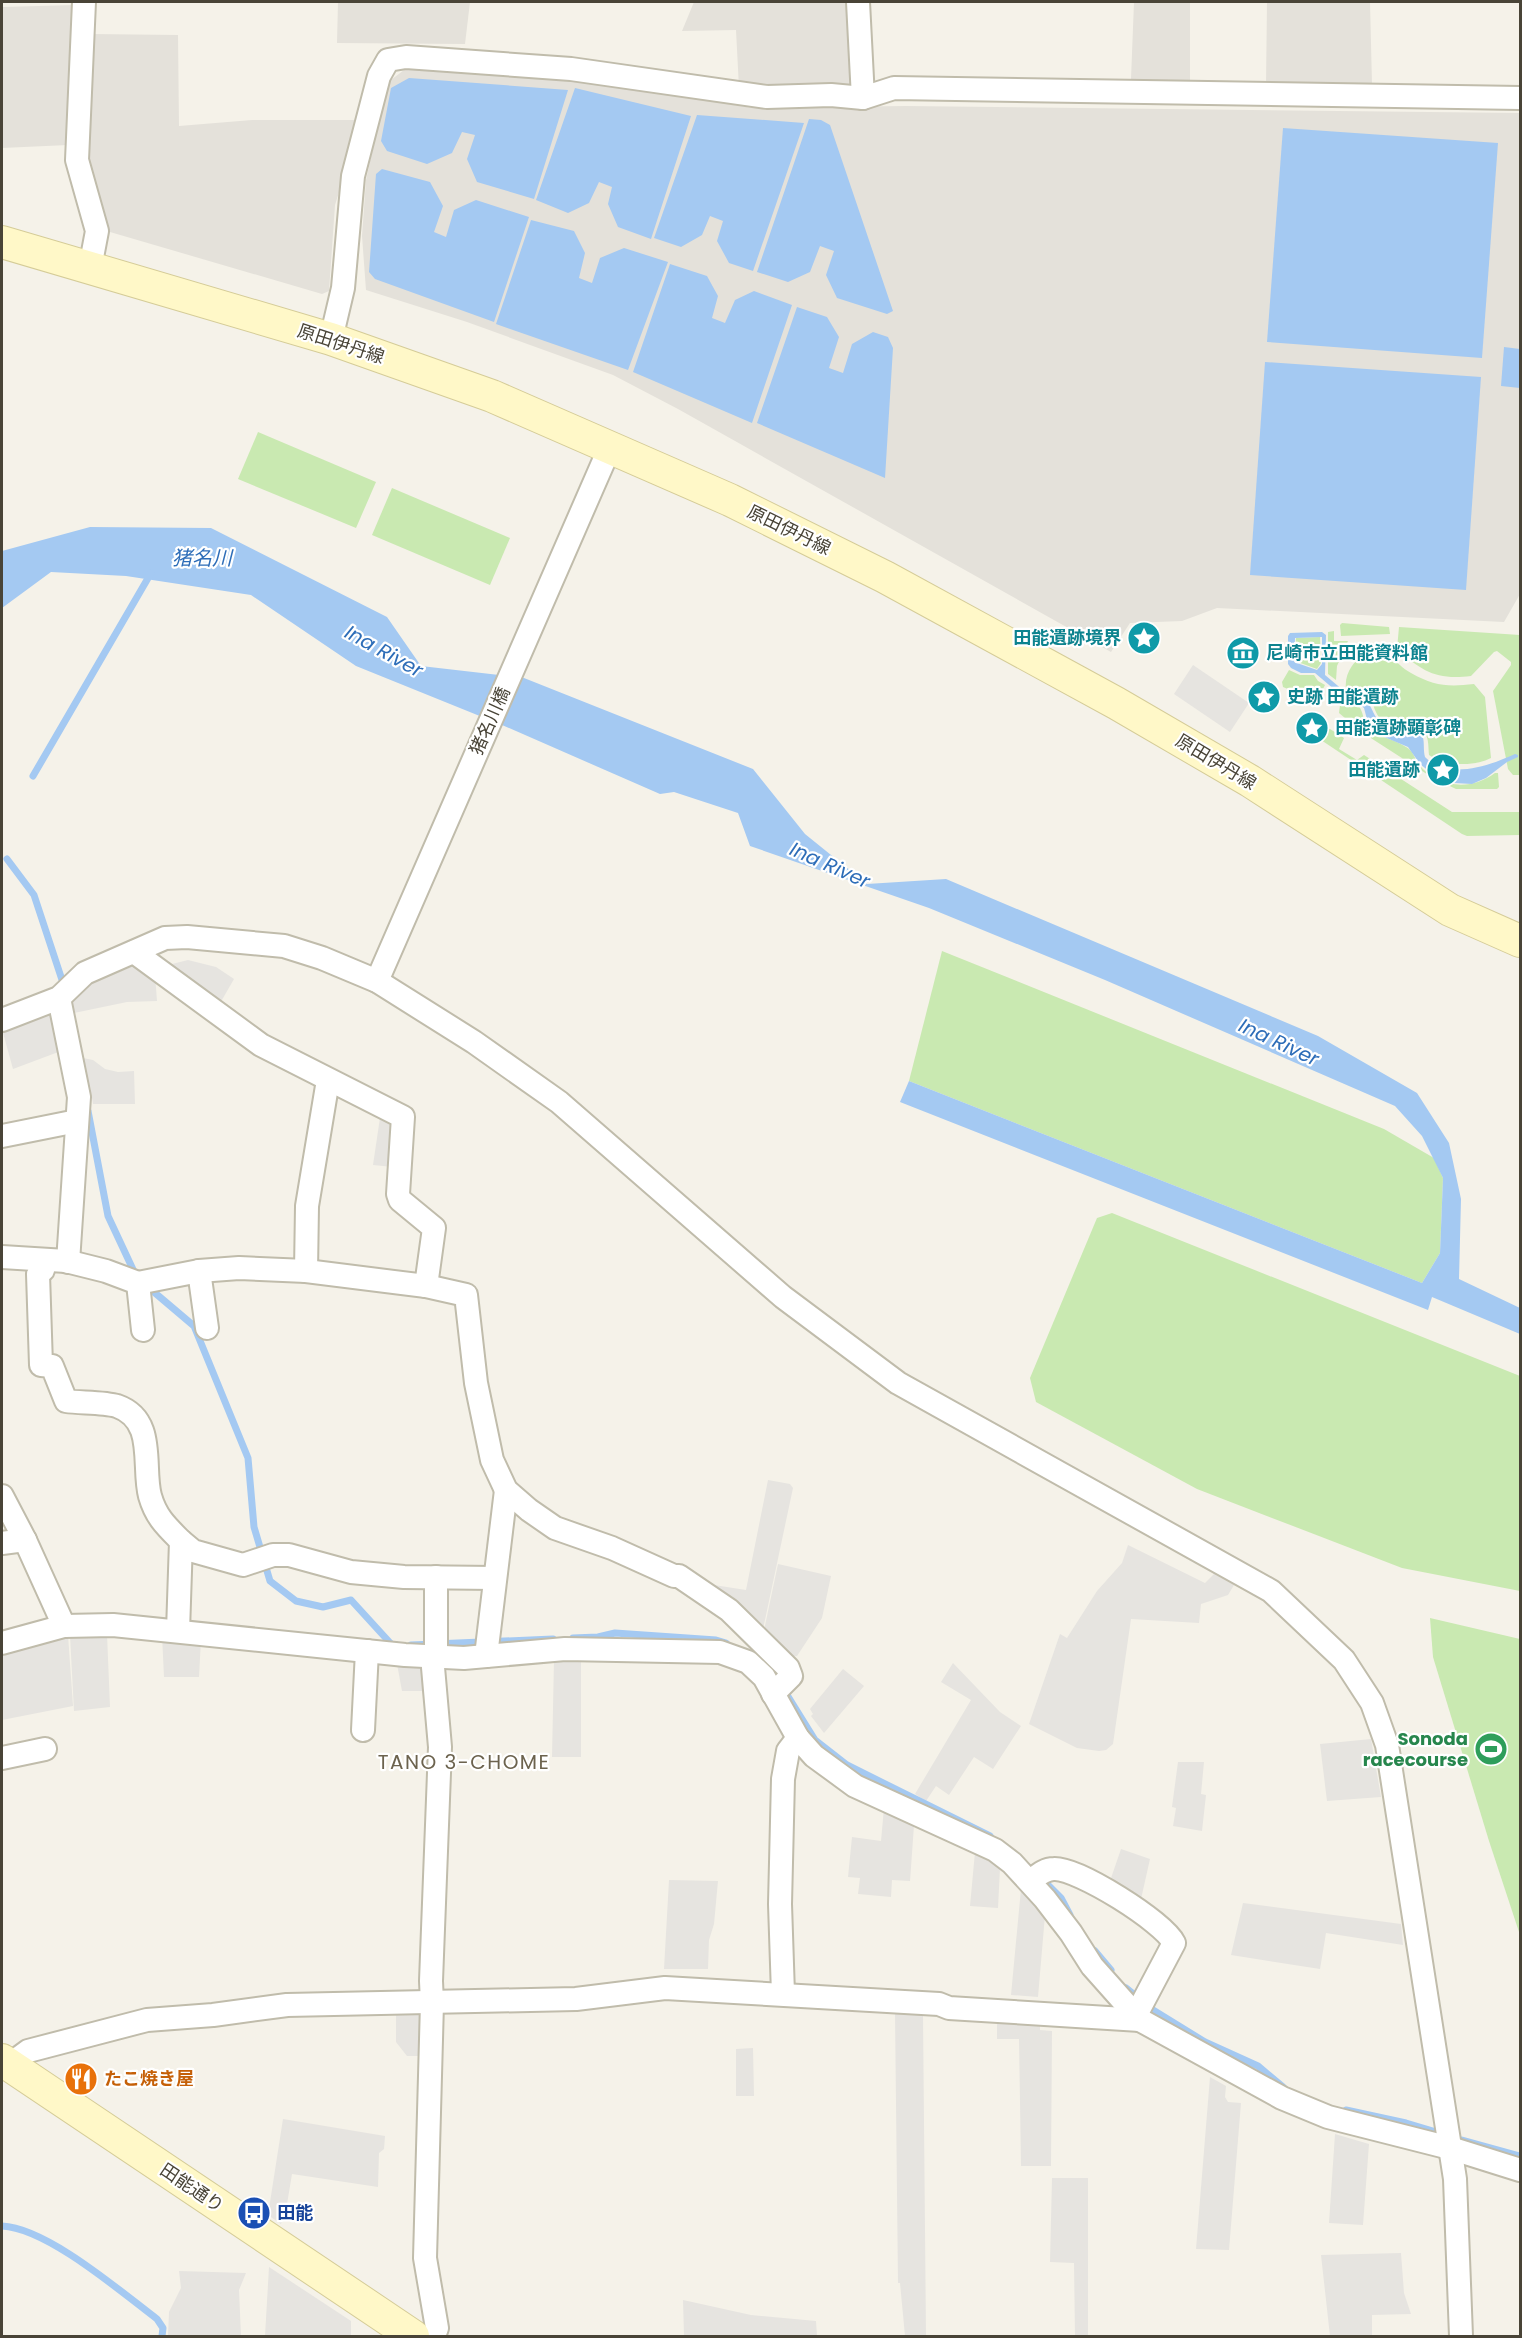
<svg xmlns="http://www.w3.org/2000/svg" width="1522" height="2338" font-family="Poppins,'Noto Sans JP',sans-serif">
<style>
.industrial{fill:#e4e1da}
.green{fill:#c9e9b1}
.parking{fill:#e6e4e0}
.water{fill:#a4c9f2;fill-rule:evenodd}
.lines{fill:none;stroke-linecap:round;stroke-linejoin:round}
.stream{stroke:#a4c9f2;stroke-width:7}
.street-casing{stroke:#c0bcab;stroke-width:26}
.secondary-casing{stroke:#d5cc98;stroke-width:34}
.street{stroke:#fff;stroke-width:22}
.secondary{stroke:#fff8c8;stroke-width:32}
.labels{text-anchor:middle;stroke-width:4.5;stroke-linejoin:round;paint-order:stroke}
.street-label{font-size:18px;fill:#494437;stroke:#fff}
.culture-label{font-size:18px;font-weight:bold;fill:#0d838f;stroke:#fff;text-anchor:start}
.leisure-label{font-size:18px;font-weight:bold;fill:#27864d;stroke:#fff;text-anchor:end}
.food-label{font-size:18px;font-weight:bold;fill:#c56008;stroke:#fff;text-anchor:start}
.transit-label{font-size:18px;font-weight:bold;fill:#164399;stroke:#fff;text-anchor:start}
.water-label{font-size:20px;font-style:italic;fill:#2d6db8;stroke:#fff}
.neighbourhood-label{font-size:20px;letter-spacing:1.5px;fill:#6c634e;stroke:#fff}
</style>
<rect width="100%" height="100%" fill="#f5f2e9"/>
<g class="industrial">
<path d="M338 2H470L465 44 337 43Z"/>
<path d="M694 2H847L852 85 851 87 739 88 736 30 682 31Z"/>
<path d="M1134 2H1190V82L1131 79Z"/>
<path d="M1267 2H1370L1372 85H1266Z"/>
<path d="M75 5 68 145 2 148V7Z"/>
<path d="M91 34 178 35 179 126 252 120H362L335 205 329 291 322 294 110 232 89 184 84 161Z"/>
<path d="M408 67 581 79 752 108 906 106 1520 113V594L1504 622 1217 608 1182 621 1130 623 1111 652 678 409 613 375 467 322 366 290 362 236 366 180 387 83Z"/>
</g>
<g class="green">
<path d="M258 432 376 482 356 528 238 479Z"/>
<path d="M392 488 510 538 490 585 372 535Z"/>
<path d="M1342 623 1389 627 1390 634 1341 636 1340 625Z"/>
<path d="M1399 627 1520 635V775H1513L1508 769 1493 691 1511 665V662L1497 651 1494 652 1471 676C1436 680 1423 672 1397 649Z"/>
<path d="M1334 631V641H1348L1337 666 1336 680 1328 674V632Z"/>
<path d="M1320 637 1321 663 1317 669 1295 661 1296 638Z"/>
<path d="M1366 652C1394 651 1392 662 1411 673 1434 686 1448 687 1474 684L1485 697 1491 758C1473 767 1446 766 1429 755 1428 738 1429 732 1413 724 1394 732 1384 730 1375 710 1373 705 1373 700 1369 697 1364 691 1354 690 1346 689 1344 673 1354 661 1366 652Z"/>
<path d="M1289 670 1300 675H1314L1318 681 1325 685 1321 693 1300 694 1283 687 1282 682Z"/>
<path d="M1341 697C1368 705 1358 712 1370 732 1379 735 1402 743 1409 749 1414 753 1415 760 1419 765 1439 788 1471 791 1495 773H1498L1499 787 1497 789H1456L1433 778 1363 733 1339 713Z"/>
<path d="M1325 728 1330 729 1344 738 1339 749 1357 760 1364 755 1452 812H1520V835L1467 836 1462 834 1321 740 1320 736Z"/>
<path d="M942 951 1384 1129 1434 1158 1443 1178 1440 1253 1422 1283 909 1081Z"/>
<path d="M1112 1213 1520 1376V1591L1402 1568 1197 1489 1036 1402 1030 1378 1097 1218Z"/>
<path d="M1430 1618 1520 1639V1935L1489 1841 1433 1657Z"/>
</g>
<g class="parking">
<path d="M1193 665 1249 703 1230 732 1174 694Z"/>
<path d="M188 960 216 967 234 979 219 1005 164 966Z"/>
<path d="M136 965 155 975 157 1001 127 1002 74 1013 71 1001 92 982Z"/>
<path d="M57 1007 61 1051 13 1069 2 1029Z"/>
<path d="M83 1058 93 1060 105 1069 118 1072 134 1071 135 1104H93L90 1086H87Z"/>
<path d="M381 1111 397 1119 393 1167 373 1165Z"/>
<path d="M768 1480 790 1484 793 1488 762 1634 712 1590 714 1585 746 1590Z"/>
<path d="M1128 1545 1205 1583 1214 1574 1234 1585 1228 1595 1201 1604 1199 1623 1131 1619 1113 1744 1106 1750 1099 1751 1077 1748 1029 1724 1060 1634 1067 1638 1097 1591 1122 1563Z"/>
<path d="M778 1564 831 1576 822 1618 797 1656 787 1657 763 1635Z"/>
<path d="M107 1634 110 1707 74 1711 70 1635Z"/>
<path d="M68 1635 73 1706 2 1720V1650Z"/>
<path d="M162 1635 201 1639 199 1677H164Z"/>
<path d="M554 1660H581V1757H552Z"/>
<path d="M953 1663 1000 1712 1021 1726 993 1769 974 1757 949 1795 936 1786 926 1801 915 1794 971 1700 941 1682Z"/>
<path d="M397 1664 425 1665 429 1691H402Z"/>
<path d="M843 1669 864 1686 824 1733 811 1716 813 1714 810 1709Z"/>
<path d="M1371 1739 1381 1797 1327 1801 1320 1744Z"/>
<path d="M1178 1762H1204L1201 1794 1206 1795 1202 1831 1173 1826 1176 1808 1172 1807Z"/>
<path d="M884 1808 914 1825 910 1881 892 1880 891 1897 858 1894 860 1878 848 1877 852 1837 881 1841Z"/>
<path d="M1121 1849 1150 1859 1141 1899 1109 1884Z"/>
<path d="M975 1852 1000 1868 998 1908 970 1906Z"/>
<path d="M669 1880 718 1881 714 1924 709 1940 708 1969H664Z"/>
<path d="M1021 1889 1045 1915 1038 1997 1011 1995Z"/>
<path d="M1243 1903 1401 1924 1403 1945 1326 1933 1320 1969 1231 1955Z"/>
<path d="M895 2013 923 2015 926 2336H905L900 2283H898Z"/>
<path d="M396 2014H424V2056H407L396 2042Z"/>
<path d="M997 2021 1040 2024V2030L1052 2031 1051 2166H1021L1019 2039H997Z"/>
<path d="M753 2048 754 2096H736V2049Z"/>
<path d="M1210 2077 1226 2086 1225 2097 1228 2102 1241 2103 1229 2250 1196 2249Z"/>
<path d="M283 2119 385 2136 384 2149 379 2153 378 2187 292 2174 287 2204 281 2224 268 2215Z"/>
<path d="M1335 2134 1369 2144 1363 2225 1329 2223Z"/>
<path d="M1052 2178H1088V2336H1075L1074 2263 1050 2262Z"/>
<path d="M1401 2253 1404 2293 1411 2314 1372 2315V2336H1330L1321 2255Z"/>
<path d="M269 2267 351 2321V2336H265Z"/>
<path d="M179 2271 246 2273 239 2290 241 2336H168L169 2312 181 2288Z"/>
<path d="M683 2300 751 2315 816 2321 817 2336H684Z"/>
</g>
<g class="water">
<path d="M409 78 568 90 534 199 477 182 467 159 475 135 462 132 452 153 427 164 387 151 381 141 391 88Z"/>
<path d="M575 88 691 116 651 239 618 227 608 204 612 187 599 182 589 203 568 213 536 200Z"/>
<path d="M697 115 804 123 753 271 729 263 717 241 723 221 710 216 702 235 681 247 654 238Z"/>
<path d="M809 119 821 120 830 125 893 311 887 314 837 298 826 275 834 251 820 246 810 272 788 282 757 272Z"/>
<path d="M1283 128 1498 143 1482 358 1267 342Z"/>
<path d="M382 169 430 182 443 206 434 232 446 237 454 210 476 200 529 217 494 322 375 279 369 272 376 174Z"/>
<path d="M531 220 574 231 585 253 579 278 592 283 600 258 624 248 668 262 628 370 496 324Z"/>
<path d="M670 264 707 276 718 296 712 318 725 323 735 300 754 291 792 305 752 423 633 372Z"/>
<path d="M797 307 827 317 839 337 829 368 843 373 852 344 873 332 888 337 893 348 885 478 757 423Z"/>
<path d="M1504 347 1520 349V388L1501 386Z"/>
<path d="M1265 362 1481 377 1466 590 1250 575Z"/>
<path d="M90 527 211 528 387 617 421 666 524 678 753 769 805 834 867 884 946 879 1318 1036 1417 1093 1449 1143 1461 1199 1459 1279 1520 1308V1334L1432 1297 1428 1310 900 1102 909 1081 1422 1283 1440 1253 1443 1178 1422 1136 1395 1106 1105 980 929 908 750 846 738 813 674 792 660 794 502 725 356 666 251 595 126 576 51 572 2 608V551Z"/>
<path d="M1322 632 1326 635 1325 675 1344 691 1368 701C1377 721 1387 742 1413 729 1428 734 1422 744 1425 757 1448 781 1491 765 1515 754L1518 755V757L1507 762 1486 778 1472 784 1454 783 1435 776 1420 764 1408 747 1370 731 1364 708 1357 702 1342 696 1315 673H1301L1291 668 1288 664V636L1290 633ZM1295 638 1322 637V664L1317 670 1294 662Z"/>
</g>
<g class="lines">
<g class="stream">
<path d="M33 776 151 573"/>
<path d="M7 859 34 895 64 986"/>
<path d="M88 1111 108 1216 137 1278"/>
<path d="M148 1287 194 1326 248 1458 254 1527 270 1581 296 1601 323 1607 351 1600 393 1646 397 1645"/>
<path d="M573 1638 598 1637 615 1633 716 1640 726 1643"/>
<path d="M411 1645 553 1639"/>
<path d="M784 1690 815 1740 847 1765 990 1836"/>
<path d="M1044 1881 1061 1898 1070 1915"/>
<path d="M1095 1951 1111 1970"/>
<path d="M1126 1988 1153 2010 1205 2042 1258 2066 1283 2087"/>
<path d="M1346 2110 1406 2123 1443 2134"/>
<path d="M1462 2140 1520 2156"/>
<path d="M2 2226C47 2228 120 2291 157 2319L163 2328 162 2336"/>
</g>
<defs>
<g id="street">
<path d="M84 2 77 160 97 231 90 268"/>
<path d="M858 2 863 98"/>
<path d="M331 339 343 288 353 176 379 76 388 60 406 57 571 69 767 97 831 95 863 98 894 88 1520 98"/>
<path d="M134 952 261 1045 403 1117 398 1194 400 1200 434 1228 426 1286"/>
<path d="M377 981 610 447"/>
<path d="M59 998 79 1097 68 1262"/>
<path d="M2 1020 59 998 85 973 165 938 187 937 284 946 322 958 377 981 474 1042 559 1102 783 1297 898 1383 1271 1591 1344 1660 1372 1703 1387 1745 1455 2179 1461 2336"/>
<path d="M2 1136 77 1121"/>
<path d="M2 1257 66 1261 106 1271 138 1283 143 1330"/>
<path d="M45 1260 43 1270 38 1274 41 1365 52 1366 66 1401C80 1403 104 1402 117 1406 157 1420 142 1467 150 1496 156 1517 166 1526 181 1541L178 1631"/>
<path d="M199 1271 207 1328"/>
<path d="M306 1271 307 1206 328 1080"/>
<path d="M138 1283 199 1271 239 1268 306 1271 426 1286 466 1295 476 1383 492 1460 506 1490 529 1510 555 1528 612 1548 674 1576H679L729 1610 788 1668 791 1676 773 1694"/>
<path d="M2 1496 25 1540 64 1626"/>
<path d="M181 1541 193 1551 243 1565 273 1555H289L351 1572 404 1577 495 1578"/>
<path d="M2 1543 25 1540"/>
<path d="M436 1577V1656"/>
<path d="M2 1643 64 1626 113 1625 405 1655 464 1658 565 1649 720 1652 748 1662 764 1677 798 1738 814 1756 855 1786 995 1850 1012 1863 1045 1899 1071 1933 1092 1966 1140 2020 1282 2098 1328 2117 1450 2148 1520 2170"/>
<path d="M432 1656 440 1747 431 1981 432 2003 425 2258 437 2328 434 2336"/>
<path d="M486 1656 506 1490"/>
<path d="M363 1730 367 1651"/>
<path d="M2 1758 45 1749"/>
<path d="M1030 1881C1037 1876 1044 1869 1054 1869 1078 1868 1164 1922 1174 1943L1136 2015"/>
<path d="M783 1994 780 1904 783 1779 788 1751 798 1738"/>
<path d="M9 2065 28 2051 147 2020 213 2015 287 2005 576 1999 665 1988 939 2004 949 2008 1140 2020"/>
</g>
<g id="secondary">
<path d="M2 242 331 339 492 396 730 500 885 577 1116 703 1250 781 1450 910 1520 941"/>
<path d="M2 2060 413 2336"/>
</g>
</defs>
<use href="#street" class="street-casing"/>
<use href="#secondary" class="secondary-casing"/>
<use href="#street" class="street"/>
<use href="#secondary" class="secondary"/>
</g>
<defs>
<symbol id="sight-disc" viewBox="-11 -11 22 22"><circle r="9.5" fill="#0f9aa8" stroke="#fff"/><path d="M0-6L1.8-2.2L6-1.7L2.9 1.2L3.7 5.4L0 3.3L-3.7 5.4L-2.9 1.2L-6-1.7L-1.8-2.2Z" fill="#fff"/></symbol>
<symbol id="museum-disc" viewBox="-11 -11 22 22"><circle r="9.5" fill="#0f9aa8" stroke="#fff"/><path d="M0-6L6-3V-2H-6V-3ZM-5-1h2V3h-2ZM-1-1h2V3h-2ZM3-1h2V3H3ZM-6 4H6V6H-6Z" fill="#fff"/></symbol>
<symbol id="stadium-disc" viewBox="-11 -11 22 22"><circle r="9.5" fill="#2e9e5b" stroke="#fff"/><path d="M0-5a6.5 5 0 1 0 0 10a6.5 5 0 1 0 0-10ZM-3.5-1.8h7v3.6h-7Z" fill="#fff"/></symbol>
<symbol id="restaurant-disc" viewBox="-11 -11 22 22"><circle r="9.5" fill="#e8710a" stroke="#fff"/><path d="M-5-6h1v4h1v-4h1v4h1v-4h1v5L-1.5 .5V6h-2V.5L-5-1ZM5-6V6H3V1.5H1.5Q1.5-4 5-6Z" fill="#fff"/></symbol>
<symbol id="bus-disc" viewBox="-11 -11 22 22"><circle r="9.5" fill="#1a4fb4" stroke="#fff"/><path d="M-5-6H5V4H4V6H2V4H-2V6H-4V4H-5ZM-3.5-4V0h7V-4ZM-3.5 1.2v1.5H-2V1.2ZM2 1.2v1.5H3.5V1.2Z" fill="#fff"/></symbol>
</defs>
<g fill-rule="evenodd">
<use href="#sight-disc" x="1125" y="619" width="38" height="38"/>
<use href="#museum-disc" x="1224" y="634" width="38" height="38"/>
<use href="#sight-disc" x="1245" y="678" width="38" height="38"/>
<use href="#sight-disc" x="1293" y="709" width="38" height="38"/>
<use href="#sight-disc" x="1424" y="751" width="38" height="38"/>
<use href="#stadium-disc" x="1472" y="1730" width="38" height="38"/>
<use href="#restaurant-disc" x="62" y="2060" width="38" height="38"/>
<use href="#bus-disc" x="235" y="2194" width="38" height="38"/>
</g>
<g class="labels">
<g class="street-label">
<text transform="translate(341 344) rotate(18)" y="6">原田伊丹線</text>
<text transform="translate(789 530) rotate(26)" y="6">原田伊丹線</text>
<text transform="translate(490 721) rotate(-66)" y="6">猪名川橋</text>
<text transform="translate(1216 762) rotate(31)" y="6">原田伊丹線</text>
<text transform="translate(192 2188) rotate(34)" y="6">田能通り</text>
</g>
<g class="culture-label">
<text x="1121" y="644" text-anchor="end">田能遺跡境界</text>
<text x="1266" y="659">尼崎市立田能資料館</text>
<text x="1287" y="703">史跡 田能遺跡</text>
<text x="1335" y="734">田能遺跡顕彰碑</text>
<text x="1420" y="776" text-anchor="end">田能遺跡</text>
</g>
<g class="leisure-label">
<text x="1468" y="1745">Sonoda<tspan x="1468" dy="21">racecourse</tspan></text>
</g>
<g class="food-label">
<text x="104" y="2085">たこ焼き屋</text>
</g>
<g class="transit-label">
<text x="277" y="2219">田能</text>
</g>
<g class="water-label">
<text x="202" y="565">猪名川</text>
<text transform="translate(384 651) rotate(29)" y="7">Ina River</text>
<text transform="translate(830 865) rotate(24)" y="7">Ina River</text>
<text transform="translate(1279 1042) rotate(25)" y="7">Ina River</text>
</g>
<g class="neighbourhood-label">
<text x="464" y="1769">TANO 3-CHOME</text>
</g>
</g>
<rect width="1522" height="2338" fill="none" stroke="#494437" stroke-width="6"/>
</svg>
